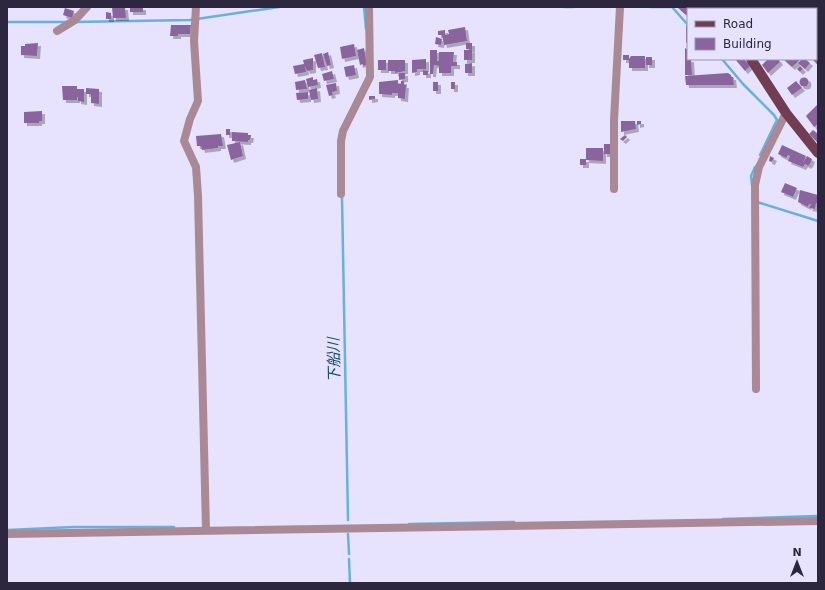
<svg xmlns="http://www.w3.org/2000/svg" width="825" height="590" font-family="'DejaVu Sans','Noto Sans JP',sans-serif">
<style>
.green{fill:#b8afda}
.lines{fill:none;stroke-linecap:round;stroke-linejoin:round}
.stream{stroke:#68b1da;stroke-width:2.5}
.building{fill:#8a659d;filter:url(#shadow)}
.minor{stroke:#a88995;stroke-width:8}
.major{stroke:#703d52;stroke-width:10}
.labels{text-anchor:middle;stroke-width:4;stroke-linejoin:round;paint-order:stroke}
.water-label{font-size:15px;font-style:italic;fill:#124d69;stroke:#e7e2fd}
</style>
<defs>
<filter id="shadow"><feDropShadow dx="3" dy="3" stdDeviation="0" flood-color="#0004"/></filter>
</defs>
<rect width="100%" height="100%" fill="#e7e2fd"/>
<path class="green" d="M818 10V64L816 59V12Z"/>
<g class="lines">
<g class="stream">
<path d="M364 7 366 29"/>
<path d="M564 7H574"/>
<path d="M650 7H672L688 25"/>
<path d="M7 22H66"/>
<path d="M75 22 190 20 279 7"/>
<path d="M722 59 743 84 774 115 777 120 760 155"/>
<path d="M752 185 751 176 755 167"/>
<path d="M342 198 348 520"/>
<path d="M757 202 818 221"/>
<path d="M723 519 818 516"/>
<path d="M409 524 514 522"/>
<path d="M7 530 74 527H174"/>
<path d="M348 534 349 554"/>
<path d="M349 559 350 583"/>
</g>
</g>
<g class="building">
<path d="M112 7H125L126 18H113Z"/>
<rect x="130" y="7" width="13" height="5"/>
<path d="M677 7H690L691 9 692 7H699L697 9H688V13L686 15Z"/>
<path d="M738 7H755L753 9H739Z"/>
<path d="M65 8 74 11 72 18 63 15Z"/>
<path d="M106 12 111 13V19H106Z"/>
<path d="M171 25H191L190 34H178V36H170Z"/>
<path d="M686 25 688 27V45L686 42Z"/>
<path d="M465 27 467 41 444 45 442 35H438V31L445 30V35L449 34 448 30Z"/>
<path d="M436 37 442 39 441 45 435 44Z"/>
<path d="M38 43 37 56 21 55V46H25V44Z"/>
<path d="M466 43H472V50L466 49Z"/>
<path d="M354 44 356 56 342 59 340 47Z"/>
<path d="M364 48 367 65 363 66V64L360 65 357 50Z"/>
<path d="M685 48 688 50V59H691L692 75H685Z"/>
<path d="M816 48 818 50V65L812 59H816Z"/>
<path d="M430 50H437V61H439V52H454L453 62H457V66H451V73H439V66L434 65 433 74H430Z"/>
<rect x="464" y="50" width="8" height="10"/>
<path d="M328 52 331 65 327 66 323 54Z"/>
<path d="M322 53 325 67 318 68 314 55Z"/>
<path d="M623 55H629V59L631 56H645V68H629V60H623Z"/>
<rect x="646" y="57" width="6" height="8"/>
<path d="M313 58V70L307 71 305 66 306 72 295 74 293 66 304 64 303 60Z"/>
<path d="M426 59V69H417V72L412 73V60Z"/>
<path d="M735 59H744L750 66 745 71Z"/>
<path d="M768 59H778L780 62 768 73 762 65Z"/>
<path d="M783 59H801L792 67Z"/>
<path d="M802 59H805L810 63 805 69 798 63Z"/>
<rect x="378" y="60" width="8" height="10"/>
<path d="M388 60H405V71L395 73V71H388Z"/>
<path d="M472 63V73H465V64Z"/>
<path d="M354 65 356 75 346 77 344 67Z"/>
<path d="M800 66 803 69 800 72 797 69Z"/>
<path d="M423 70 428 71V75H423Z"/>
<path d="M332 71 334 79 324 81 322 74Z"/>
<path d="M399 73H405V79L399 80Z"/>
<path d="M728 73 731 75V77H733L734 85H686L685 76Z"/>
<path d="M313 77V80L317 79 318 85 308 87 306 79Z"/>
<circle cx="804" cy="82" r="4.5"/>
<path d="M305 80 307 89 296 90 295 82Z"/>
<path d="M398 80V84H401V81H404V85H406L405 99 398 98V93H392V95L379 94V82Z"/>
<path d="M796 81 802 88 792 95 787 88Z"/>
<rect x="433" y="82" width="5" height="9"/>
<rect x="451" y="82" width="4" height="7"/>
<path d="M336 83 337 91 332 92 333 95 329 96 326 85Z"/>
<path d="M62 86H77V89H84V102L78 101V97H77V100H63Z"/>
<path d="M86 88 99 89V104L91 103V94H86Z"/>
<path d="M317 88 318 99 311 100 309 90Z"/>
<path d="M308 92V99L297 100 296 93Z"/>
<path d="M369 96H375V99L369 100Z"/>
<path d="M818 104V124L814 127 806 116Z"/>
<path d="M42 111V121H39V123H24V112Z"/>
<path d="M621 121H635L636 129 621 132Z"/>
<path d="M637 121H641V124L637 125Z"/>
<rect x="226" y="129" width="4" height="6"/>
<path d="M813 130 818 134V143L809 134Z"/>
<path d="M232 132 248 133V135H251L250 140H248V142L232 141Z"/>
<path d="M221 134 223 146H218V148L202 150 201 146H197L196 136Z"/>
<path d="M625 135 627 137 623 141 620 139Z"/>
<path d="M240 142 243 156 231 160 227 145Z"/>
<rect x="604" y="144" width="7" height="10"/>
<path d="M782 145 806 156 803 163 807 156 812 159 810 164 808 166 805 164 803 167 788 161 790 156 788 155 786 158 778 154Z"/>
<path d="M586 148H603V161L586 160Z"/>
<path d="M770 156 774 158 772 162 769 161Z"/>
<rect x="580" y="159" width="6" height="6"/>
<path d="M785 183 797 188 793 197 781 192Z"/>
<path d="M800 190 818 195V203H816L815 209 809 208 811 204H809L808 207 798 202Z"/>
</g>
<g class="lines">
<g class="minor">
<path d="M196 7 194 41 198 101 190 119 184 141 196 167 198 196 206 530"/>
<path d="M57 31 75 20 87 7"/>
<path d="M614 189V120L620 7"/>
<path d="M341 194V141L343 131 370 77 369 7"/>
<path d="M756 389 755 185 759 167 786 113"/>
<path d="M7 534 818 521"/>
</g>
<g class="major">
<path d="M707 7 709 9"/>
<path d="M751 59 786 113 818 153"/>
</g>
</g>
<g class="labels">
<g class="water-label">
<text transform="translate(334 360) rotate(-91)" y="5">下船川</text>
</g>
</g>
<rect width="825" height="590" fill="none" stroke="#2c273f" stroke-width="16"/>
<rect x="687" y="8" width="130" height="52" fill="#e7e2fd" stroke="#9c97b1"/>
<rect x="695" y="21" width="20" height="6" fill="#703d52" stroke="#9c97b1"/>
<text x="723" y="28" font-size="12" fill="#2c273f">Road</text>
<rect x="695" y="38" width="20" height="12" fill="#8a659d" stroke="#9c97b1"/>
<text x="723" y="48" font-size="12" fill="#2c273f">Building</text>
<g transform="translate(797 562)" stroke="#e7e2fd" stroke-width="3" paint-order="stroke">
<path d="M0-3L7 15L0 10L-7 15Z" fill="#2c273f"/>
<text y="-6" font-size="11" font-weight="bold" text-anchor="middle" fill="#2c273f">N</text>
</g>
</svg>
